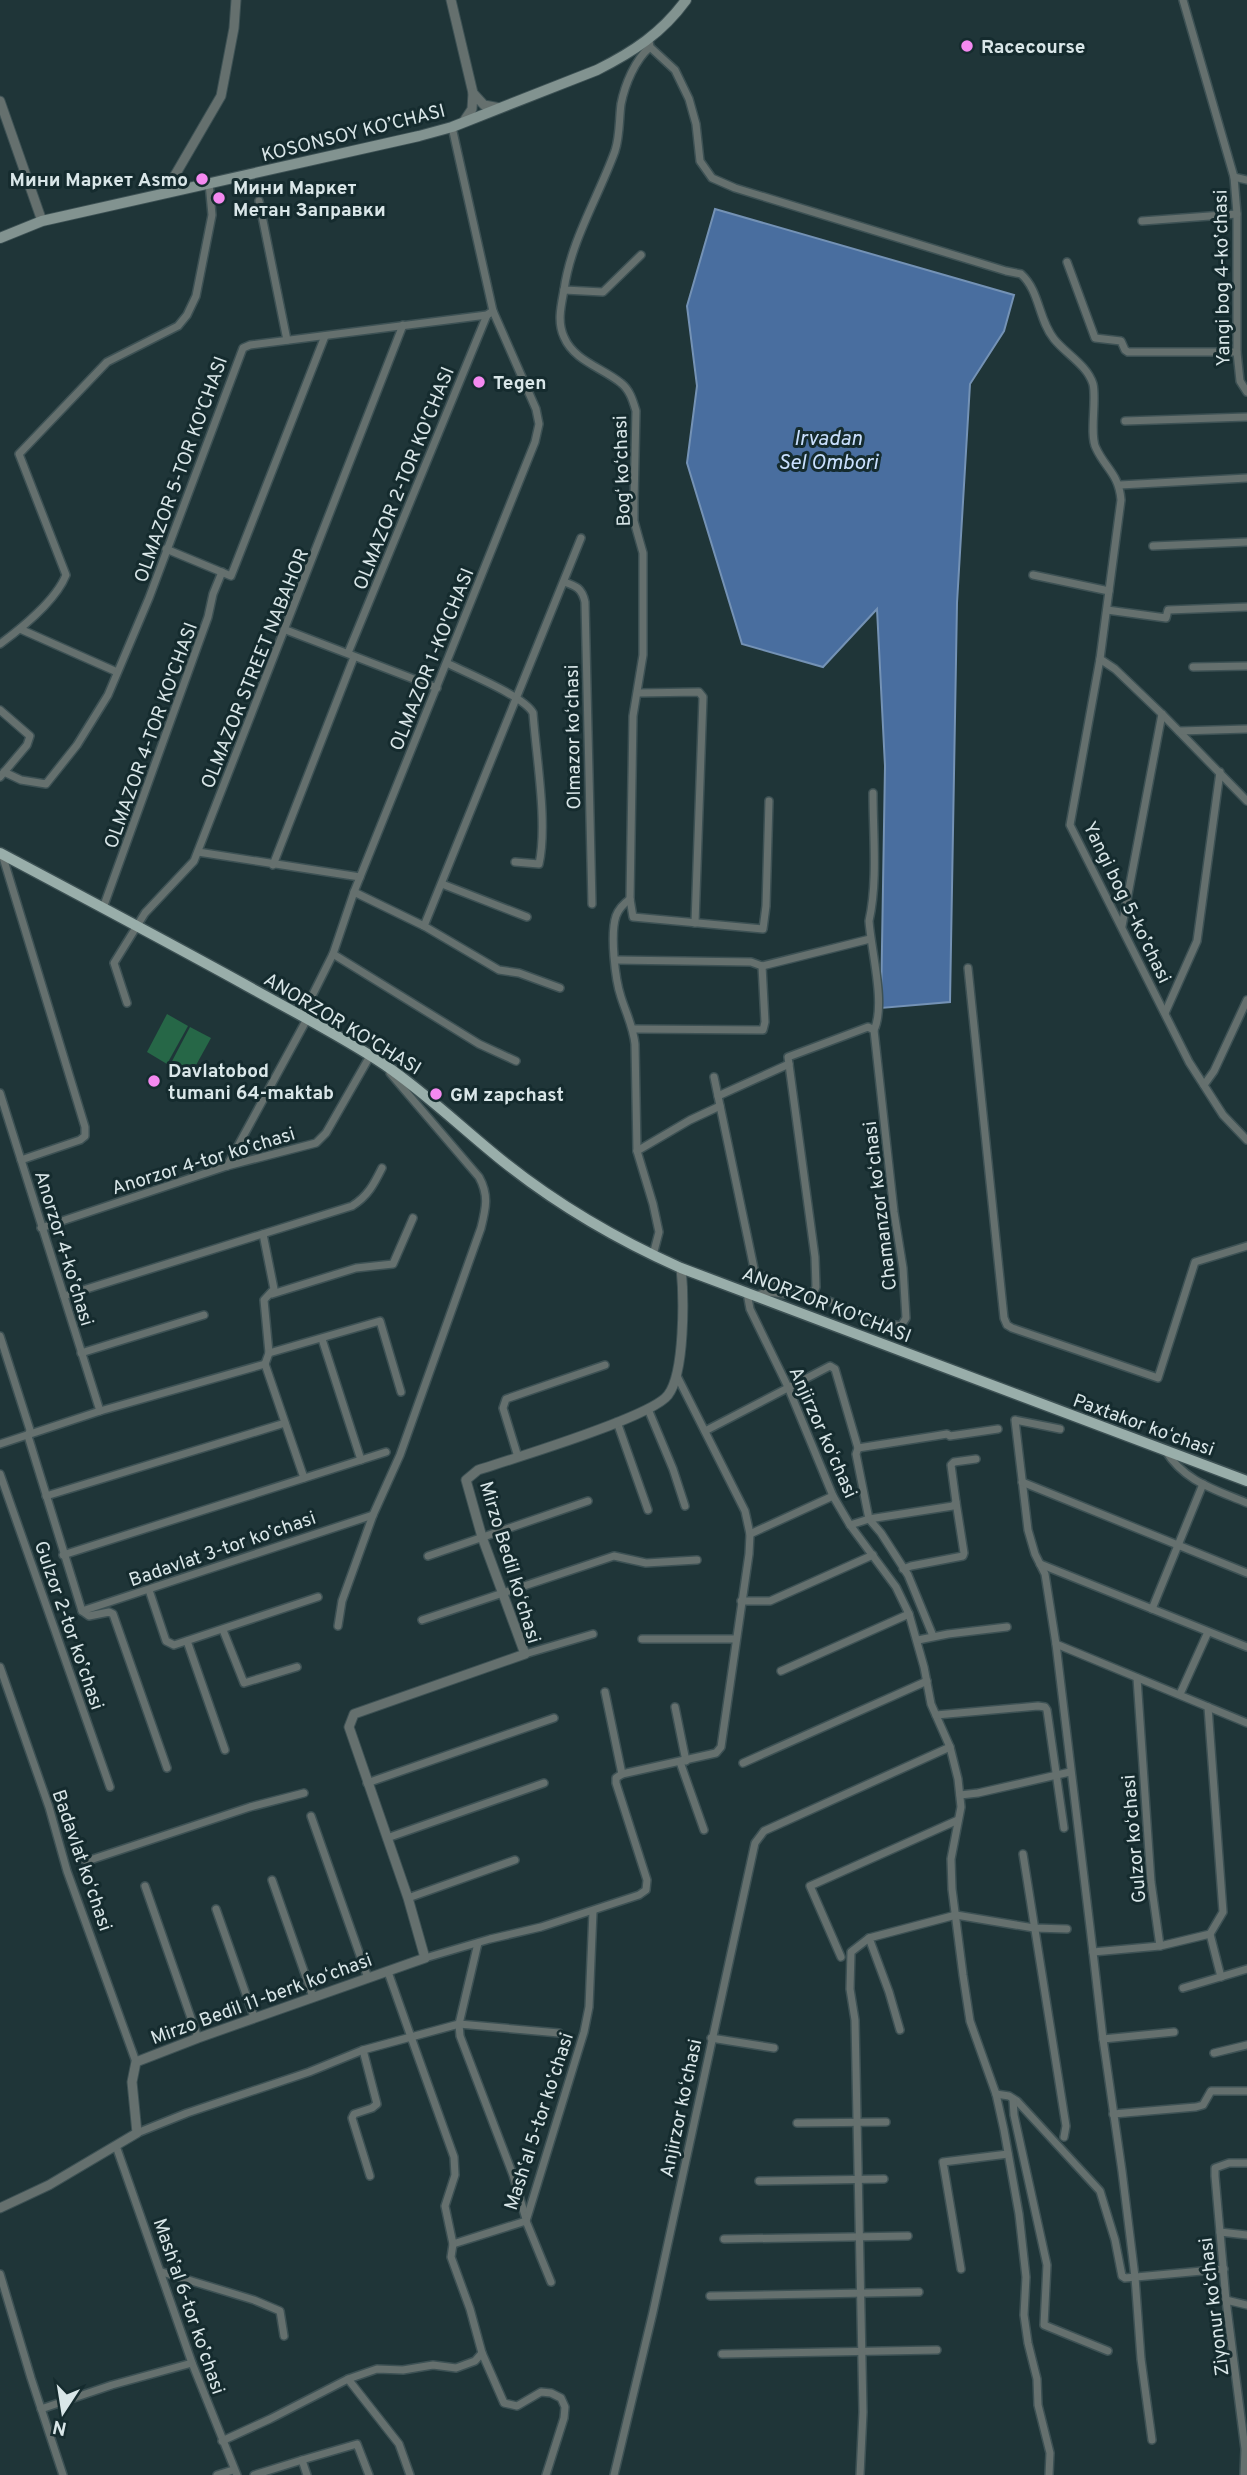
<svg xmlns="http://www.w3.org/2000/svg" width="1247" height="2475" font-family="Overpass,sans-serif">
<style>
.green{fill:#266747}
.water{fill:#496e9f;stroke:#7492b5;stroke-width:2}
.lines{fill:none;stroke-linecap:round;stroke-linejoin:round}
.minor-casing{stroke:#3d5154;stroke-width:10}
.tertiary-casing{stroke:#3d5154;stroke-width:11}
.secondary-casing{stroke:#3d5154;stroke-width:12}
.primary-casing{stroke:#3d5154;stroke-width:13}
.minor{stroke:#65706e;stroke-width:7}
.tertiary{stroke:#65706e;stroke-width:9}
.secondary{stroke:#829390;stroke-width:10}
.primary{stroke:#99aeaa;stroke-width:10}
.poi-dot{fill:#f489f0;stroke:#152b2e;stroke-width:2.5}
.labels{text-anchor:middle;stroke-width:6;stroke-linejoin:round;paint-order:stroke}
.poi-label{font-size:19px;font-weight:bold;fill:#d9e6e8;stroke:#152b2e;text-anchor:start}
.street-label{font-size:19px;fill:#d9e6e8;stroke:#152b2e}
.water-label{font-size:21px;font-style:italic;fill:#cae0fe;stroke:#152b2e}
</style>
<rect width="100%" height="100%" fill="#1f3538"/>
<g class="green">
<path d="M167 1014 188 1026 167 1064 147 1052Z"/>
<path d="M190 1027 211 1038 190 1076 170 1065Z"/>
</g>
<path class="water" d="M715 209 1014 295 1004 331 970 384 957 603 950 1002 881 1008 885 766 877 609 823 667 742 644 687 463 697 386 687 306Z"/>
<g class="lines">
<defs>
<g id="minor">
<path d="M1183 0 1234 177 1237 214V352L1240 381 1247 392"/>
<path d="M649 41 650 47 675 70 689 99 696 124 700 161 712 178 735 188 1006 271 1021 274C1040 291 1038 319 1054 339 1066 354 1087 365 1093 384 1097 400 1089 435 1096 448 1105 468 1119 474 1121 500L1100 659 1070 825 1189 1062 1223 1115 1247 1140"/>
<path d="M650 47C635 60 625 84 621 104 619 119 620 136 615 151 598 198 571 240 564 290 561 306 557 322 564 337 574 361 603 368 621 383 630 390 633 401 636 411L634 502V521L643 553V655L633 716 630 899 633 917 763 929 766 906 769 801"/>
<path d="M1234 177 1247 180"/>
<path d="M259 201 287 340"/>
<path d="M1142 221 1237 214"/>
<path d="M1067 262 1095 338 1121 341 1125 350 1128 352H1237"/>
<path d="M564 290 603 292 641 255"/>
<path d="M1125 421 1247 417"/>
<path d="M1120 485 1247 478"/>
<path d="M1153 546 1247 542"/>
<path d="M166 549 231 576 325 336"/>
<path d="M1033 575 1109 591"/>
<path d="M564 582C576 586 582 588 585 602L592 904"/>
<path d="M1107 610 1166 618 1168 610 1247 607"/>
<path d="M20 629 117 672"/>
<path d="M286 630 437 688"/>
<path d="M0 644C22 628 56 600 66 575L19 454 107 362 178 326 187 315 196 296 212 215 209 183"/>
<path d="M348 653 487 315"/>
<path d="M1100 659 1115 669 1162 714 1247 801"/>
<path d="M447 663C466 673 524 696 533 713 536 756 548 823 539 864L515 862"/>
<path d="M1193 667 1247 666"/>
<path d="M638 693 699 692 703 697 695 923"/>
<path d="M0 710 30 736 27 745 0 777"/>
<path d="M1179 731 1247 729"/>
<path d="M4 772 21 780 46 784 77 745 108 695 149 598 243 348 250 345 487 315 493 311"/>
<path d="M873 793C873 834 878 881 869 921 871 950 886 1005 874 1030"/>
<path d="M198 852 360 877"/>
<path d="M2 854 85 1127V1136L80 1140 21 1160"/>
<path d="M273 865 354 657"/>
<path d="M442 884 527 917"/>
<path d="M354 892 424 926 499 970 519 973 560 988"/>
<path d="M630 899C623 904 619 908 616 916 610 934 615 979 621 997 626 1013 633 1026 635 1044L637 1151 653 1204 659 1232 653 1255"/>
<path d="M103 908 208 617 213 594 222 572"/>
<path d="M424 926 581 538"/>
<path d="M1122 926 1162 714"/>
<path d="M333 954 479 1044 516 1061"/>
<path d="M616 960 751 962 762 966 765 1022 763 1030 634 1029"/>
<path d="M762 966 870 939"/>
<path d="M968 968 1004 1318 1007 1325 1012 1328 1158 1378 1195 1262 1247 1246"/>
<path d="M127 1003 114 963 145 913 194 861 403 325"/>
<path d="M1165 1013 1197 941 1220 772"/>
<path d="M302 1016 333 954 354 892 535 442 539 424 536 409 493 311 452 127"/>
<path d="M714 1077 755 1273 889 1324 901 1326 906 1318 903 1268 894 1212 874 1030 868 1027 788 1057 815 1257 816 1287 812 1296"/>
<path d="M1204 1085 1214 1071 1247 1000"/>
<path d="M0 1093 100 1411"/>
<path d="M718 1096 789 1064"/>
<path d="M637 1151 690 1120 720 1106"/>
<path d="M227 1166 307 1019"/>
<path d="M41 1228 227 1166 316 1143 326 1133 370 1056"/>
<path d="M263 1234 274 1289 264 1300 269 1353 265 1364 304 1478"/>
<path d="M747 1293 750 1309 788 1387 833 1496 850 1525 896 1587 909 1614 924 1667 931 1704 950 1747 958 1779 961 1807 951 1859 952 1889 963 1975 970 2021 996 2094 1004 2130 1019 2214 1026 2277 1024 2315 1028 2343 1037 2379 1038 2405 1050 2453 1049 2475"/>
<path d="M272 1294 356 1268 393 1264 413 1218"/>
<path d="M64 1296 352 1206C368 1196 374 1184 382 1168"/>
<path d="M756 1296 766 1292 794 1295 798 1291"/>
<path d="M0 1336 30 1430 28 1436 82 1611 89 1616 109 1612 113 1614 167 1768"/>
<path d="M322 1339 361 1460"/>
<path d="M81 1353 204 1315"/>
<path d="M269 1353 380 1321 401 1392"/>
<path d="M648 1409 673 1469 685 1506"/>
<path d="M617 1422 648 1510"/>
<path d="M1060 1429 1015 1420 1028 1530 1035 1554 1045 1574 1056 1644 1247 1723"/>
<path d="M705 1431 830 1366 835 1369 858 1448 856 1454 869 1519 881 1533 908 1575 933 1636"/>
<path d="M0 1444 100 1411 265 1364"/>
<path d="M858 1448 935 1436 947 1434 950 1436 998 1429"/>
<path d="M1165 1450C1185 1482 1214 1489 1247 1503"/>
<path d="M518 1457 503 1408 506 1399 605 1365"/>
<path d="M0 1474 110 1787"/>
<path d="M1022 1482 1247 1573"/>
<path d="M46 1496 285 1423"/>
<path d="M850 1525 869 1519 953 1506 956 1502 951 1465 954 1462 976 1459"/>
<path d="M750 1534 833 1496"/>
<path d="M63 1555 386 1452"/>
<path d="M428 1556 588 1501"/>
<path d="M1040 1564 1247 1647"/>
<path d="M903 1569 911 1566 963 1556 964 1553 956 1502"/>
<path d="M149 1590 166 1641 174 1645 318 1597"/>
<path d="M741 1601H770L873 1555"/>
<path d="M1152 1609 1203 1484"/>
<path d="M82 1611 373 1515"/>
<path d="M422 1620 614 1556 646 1563 697 1560"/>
<path d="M338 1626 342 1601 373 1515 400 1455 481 1228C486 1208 489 1195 479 1177L390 1073"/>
<path d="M223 1630 244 1683 297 1667"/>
<path d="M642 1639H736"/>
<path d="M918 1640 948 1634 1007 1627"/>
<path d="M187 1641 225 1750"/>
<path d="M1056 1644 1093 1952"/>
<path d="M525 1654 593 1634"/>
<path d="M0 1667 49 1807 67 1871 136 2062"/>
<path d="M781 1671 909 1614"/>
<path d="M1137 1678 1151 1882 1160 1946 1210 1934"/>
<path d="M1180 1694 1208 1632"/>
<path d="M675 1707 686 1761"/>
<path d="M1208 1707 1223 1912 1210 1934 1221 1977"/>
<path d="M936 1715 1038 1706 1045 1707 1047 1710 1064 1828"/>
<path d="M680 1762 704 1830"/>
<path d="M743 1763 927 1681"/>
<path d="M622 1774 716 1753 721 1747 749 1554 750 1534 745 1511 677 1376"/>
<path d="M367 1783 554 1718"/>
<path d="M960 1795 978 1793 1070 1772"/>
<path d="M61 1804 78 1857 87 1861 250 1807 304 1793"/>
<path d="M311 1816 368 1978"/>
<path d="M387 1838 544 1783"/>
<path d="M1023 1854 1066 2126 1064 2137"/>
<path d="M272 1880 313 1997"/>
<path d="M145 1886 198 2038"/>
<path d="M408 1898 515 1860"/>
<path d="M216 1909 254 2017"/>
<path d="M478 1943 459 2024 460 2036 513 2175 526 2219"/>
<path d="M841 1957 810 1886 958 1820"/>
<path d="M425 1958 490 1939 541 1927 639 1895 646 1890 647 1880 616 1783V1778L622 1774 605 1692"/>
<path d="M388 1972 411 2037 459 2024 559 2033"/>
<path d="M1183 1988 1247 1969"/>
<path d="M900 2030 889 1992 869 1938 956 1915 1034 1928 1067 1929"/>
<path d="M711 2038 774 2048"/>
<path d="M1103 2039 1174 2032"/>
<path d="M363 2050 377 2104 372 2108 354 2114 352 2118 370 2176"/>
<path d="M1214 2053 1247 2045"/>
<path d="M996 2094 1009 2096 1017 2101 1100 2191 1115 2240 1122 2276 1125 2278 1224 2269"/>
<path d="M1013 2099 1014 2115 1047 2265 1044 2325 1108 2351"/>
<path d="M1113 2114 1196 2107 1203 2105 1211 2091H1247"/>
<path d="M797 2123 886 2122"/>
<path d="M137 2133 187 2113 309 2072 363 2050 411 2037 454 2157 455 2175 445 2206 453 2244 526 2221 584 2032 589 2007 593 1911"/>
<path d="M116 2146 192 2363 237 2475"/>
<path d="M759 2181 884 2179"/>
<path d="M526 2221 551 2282"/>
<path d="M1220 2232 1247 2235"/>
<path d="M724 2239 908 2236"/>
<path d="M961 2269 943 2162 1008 2154"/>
<path d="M162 2272 254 2300 280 2311 284 2336"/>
<path d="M0 2274 31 2378 63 2475"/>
<path d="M710 2296 919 2292"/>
<path d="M1226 2300 1247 2305"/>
<path d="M482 2353 504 2403 517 2406 541 2392 551 2393 561 2398 565 2407 564 2418 546 2475"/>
<path d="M722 2354 937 2350"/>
<path d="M348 2379 377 2369 403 2370 433 2365 456 2368 475 2361 482 2353 470 2309 451 2257 453 2244"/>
<path d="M41 2409 112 2385 192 2363"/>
<path d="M1152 2440 1141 2359 1135 2277 1122 2171 1103 2039 1093 1952 1160 1946"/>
<path d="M222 2441 270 2419 348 2379 399 2444 410 2475"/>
<path d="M302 2460 357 2444 369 2475"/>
<path d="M217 2475 233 2470"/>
<path d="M254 2475 302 2460 307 2475"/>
<path d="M614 2475 653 2312 755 1843 764 1831 950 1747"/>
<path d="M860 2475 863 2412 855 2020 850 1989 851 1952 869 1938"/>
<path d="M1244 2475 1245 2449 1226 2300 1215 2176V2168L1229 2163H1247"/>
</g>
<g id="tertiary">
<path d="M451 0 473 93"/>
<path d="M0 101 42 221"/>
<path d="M464 121 472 109 473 93 484 105 500 108"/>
<path d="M172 191 171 182 221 96 234 28 236 0"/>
<path d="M0 2208 49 2185 137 2133 132 2082 136 2062 198 2038 425 1958 408 1898 349 1727 354 1714 525 1654 482 1537 466 1480 478 1470C512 1459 652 1417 668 1395 685 1373 684 1296 681 1268"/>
</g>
<path id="secondary" d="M0 238 42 221 419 136 452 127 597 70C633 52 662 33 686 0"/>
<path id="primary" d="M0 853C81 896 162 939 242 983 290 1010 340 1035 385 1065 427 1094 464 1130 504 1162 558 1205 618 1240 681 1268L1247 1481"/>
</defs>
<use href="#minor" class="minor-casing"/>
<use href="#tertiary" class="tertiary-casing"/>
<use href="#secondary" class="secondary-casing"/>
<use href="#primary" class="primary-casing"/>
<use href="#minor" class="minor"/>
<use href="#tertiary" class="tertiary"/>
<use href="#secondary" class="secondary"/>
<use href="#primary" class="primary"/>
</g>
<g class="poi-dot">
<circle cx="967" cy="46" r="7"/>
<circle cx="202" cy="179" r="7"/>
<circle cx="219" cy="198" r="7"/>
<circle cx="479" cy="382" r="7"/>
<circle cx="154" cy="1081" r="7"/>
<circle cx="436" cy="1094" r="7"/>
</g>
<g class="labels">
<g class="poi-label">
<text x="981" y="53">Racecourse</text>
<text x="188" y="186" text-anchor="end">Мини Маркет Asmo</text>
<text x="233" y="194">Мини Маркет<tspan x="233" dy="22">Метан Заправки</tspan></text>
<text x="493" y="389">Tegen</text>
<text x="168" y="1077">Davlatobod<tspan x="168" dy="22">tumani 64-maktab</tspan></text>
<text x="450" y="1101">GM zapchast</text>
</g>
<g class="street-label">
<text transform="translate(353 132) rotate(-14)" y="7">KOSONSOY KO’CHASI</text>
<text transform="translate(1221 278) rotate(-91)" y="7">Yangi bog 4-koʼchasi</text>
<text transform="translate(180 469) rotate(-70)" y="7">OLMAZOR 5-TOR KO'CHASI</text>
<text transform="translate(621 471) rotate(-92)" y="7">Bogʻ koʻchasi</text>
<text transform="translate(403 478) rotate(-68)" y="7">OLMAZOR 2-TOR KO'CHASI</text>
<text transform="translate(431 659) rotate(-68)" y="7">OLMAZOR 1-KO'CHASI</text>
<text transform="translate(254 668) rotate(-68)" y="7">OLMAZOR STREET NABAHOR</text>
<text transform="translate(150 735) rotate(-70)" y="7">OLMAZOR 4-TOR KO'CHASI</text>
<text transform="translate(572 737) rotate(-91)" y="7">Olmazor koʻchasi</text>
<text transform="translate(1128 902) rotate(64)" y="7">Yangi bog 5-koʼchasi</text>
<text transform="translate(343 1023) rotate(31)" y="7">ANORZOR KO'CHASI</text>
<text transform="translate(203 1160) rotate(-17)" y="7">Anorzor 4-tor koʼchasi</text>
<text transform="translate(879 1206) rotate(-97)" y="7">Chamanzor koʻchasi</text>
<text transform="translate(65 1248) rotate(73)" y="7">Аnorzor 4-koʼchasi</text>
<text transform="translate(827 1304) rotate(21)" y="7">ANORZOR KO'CHASI</text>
<text transform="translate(1144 1424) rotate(20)" y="7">Paxtakor koʻchasi</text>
<text transform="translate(824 1432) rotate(66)" y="7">Anjirzor koʻchasi</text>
<text transform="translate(222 1548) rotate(-19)" y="7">Badavlat 3-tor koʼchasi</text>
<text transform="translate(511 1562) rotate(73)" y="7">Mirzo Bedil koʻchasi</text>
<text transform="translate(70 1625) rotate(71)" y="7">Gulzor 2-tor koʼchasi</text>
<text transform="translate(1133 1839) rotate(-95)" y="7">Gulzor koʻchasi</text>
<text transform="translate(83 1860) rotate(71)" y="7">Badavlat koʻchasi</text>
<text transform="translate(261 1998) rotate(-20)" y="7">Mirzo Bedil 11-berk koʻchasi</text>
<text transform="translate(680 2108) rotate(-78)" y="7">Anjirzor koʻchasi</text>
<text transform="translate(538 2121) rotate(-72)" y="7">Mashʼal 5-tor koʼchasi</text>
<text transform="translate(190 2306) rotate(71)" y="7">Mashʼal 6-tor koʼchasi</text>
<text transform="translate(1213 2307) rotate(-97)" y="7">Ziyonur koʻchasi</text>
</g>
<g class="water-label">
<text x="828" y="445">Irvadan<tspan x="828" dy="24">Sel Ombori</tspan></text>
</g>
</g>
<g transform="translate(63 2412) rotate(192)" stroke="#152b2e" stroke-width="5" paint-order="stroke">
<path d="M0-5L12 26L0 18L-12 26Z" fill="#d9e6e8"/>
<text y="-10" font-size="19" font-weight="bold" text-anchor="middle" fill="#d9e6e8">N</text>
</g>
</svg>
